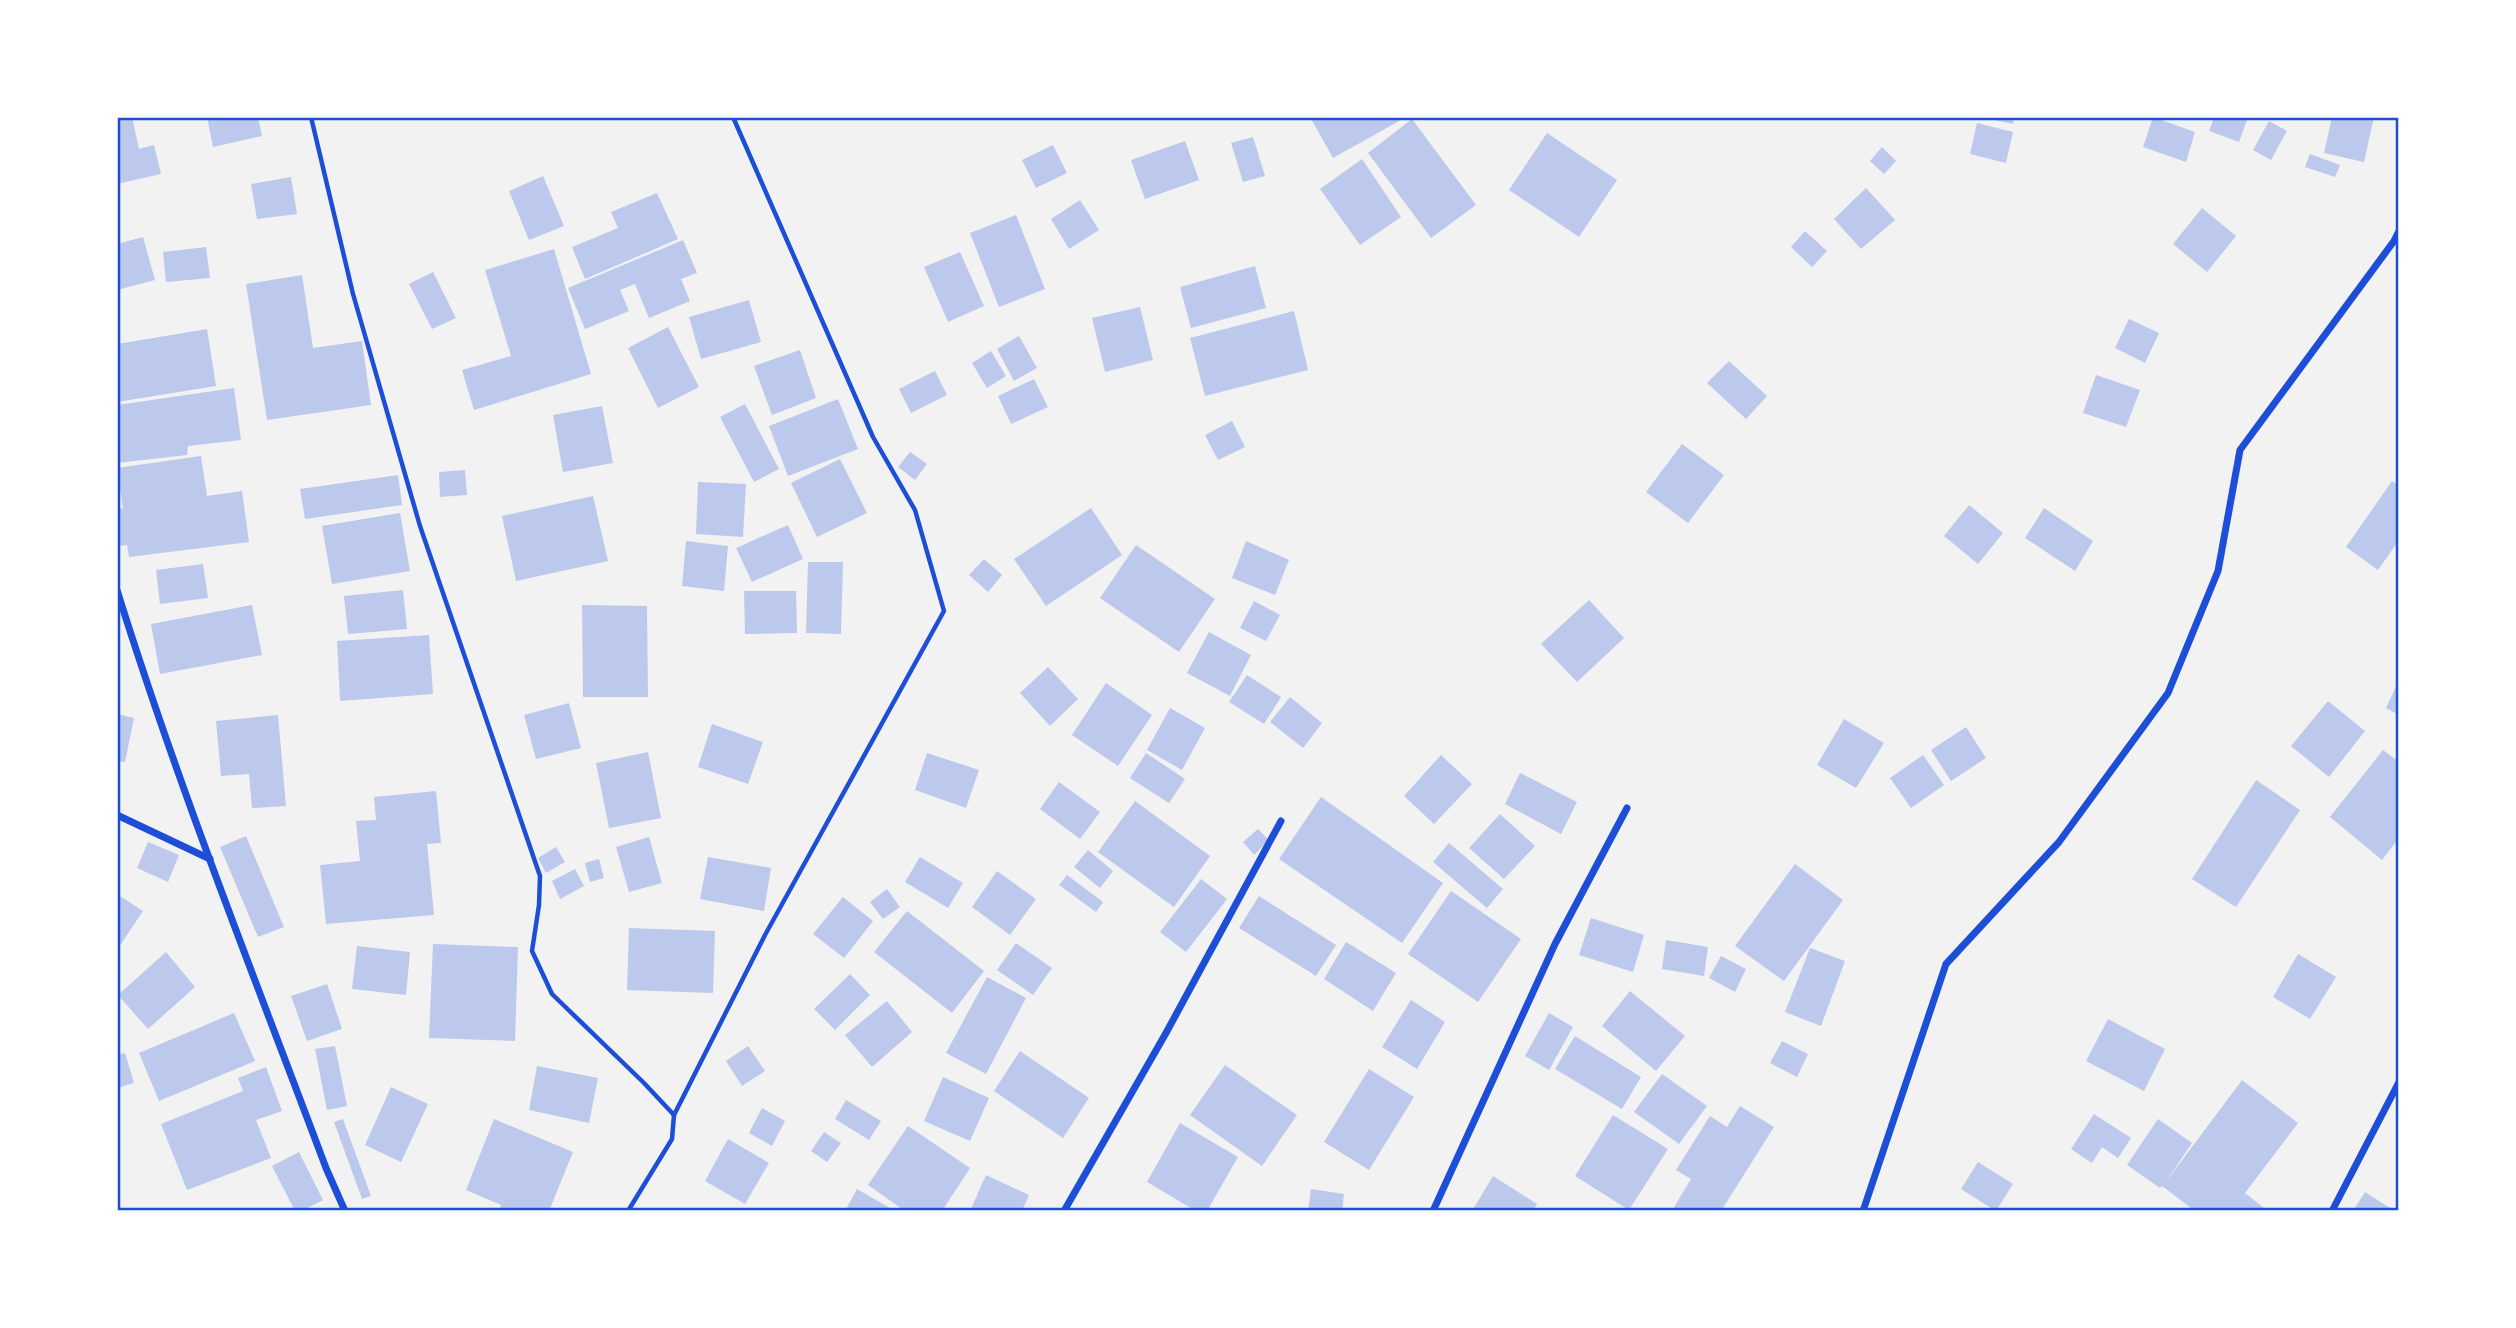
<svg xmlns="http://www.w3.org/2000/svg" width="2516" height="1328" font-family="Poppins,sans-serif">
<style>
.building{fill:#bdc9ec}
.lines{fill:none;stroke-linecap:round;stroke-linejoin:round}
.path{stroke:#1d4ed8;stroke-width:4.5}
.minor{stroke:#1d4ed8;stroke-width:7}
.neatline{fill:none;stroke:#1d4ed8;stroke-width:2.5}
</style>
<rect width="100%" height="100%" fill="#f2f2f2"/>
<g class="building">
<path d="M117 117H132L139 149 154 145 161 174 117 184Z"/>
<path d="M207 117H258L262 136 213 147Z"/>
<path d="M1310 117H1399L1401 120 1333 158Z"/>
<path d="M1980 117H2014L2013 124Z"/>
<path d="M2153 117 2195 132 2186 162 2143 147Z"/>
<path d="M2214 117H2248L2239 142 2209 131Z"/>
<path d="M2332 117H2374L2364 162 2324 153Z"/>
<path d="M1412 119 1476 205 1431 238 1368 153Z"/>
<path d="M2269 121 2287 131 2271 160 2253 150Z"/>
<path d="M1977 123 2013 132 2006 163 1970 154Z"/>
<path d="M1547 133 1617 180 1579 237 1509 190Z"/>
<path d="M1253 137 1265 176 1243 182 1231 143Z"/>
<path d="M1185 141 1199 180 1145 199 1131 160Z"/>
<path d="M1053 145 1067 173 1036 188 1022 160Z"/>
<path d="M1882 147 1896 161 1884 174 1870 161Z"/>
<path d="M2310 154 2340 165 2335 177 2305 167Z"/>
<path d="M1362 159 1401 217 1360 245 1320 189Z"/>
<path d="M543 176 564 226 529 240 509 191Z"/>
<path d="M291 177 297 214 257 219 251 184Z"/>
<path d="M1866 188 1895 220 1861 249 1834 219Z"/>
<path d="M657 193 678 239 585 279 572 247 618 228 611 212Z"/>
<path d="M1080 200 1099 230 1069 249 1051 219Z"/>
<path d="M2202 208 2236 236 2207 272 2173 244Z"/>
<path d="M1016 215 1045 289 999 307 970 233Z"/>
<path d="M1805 231 1827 251 1812 267 1791 247Z"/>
<path d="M143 237 155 280 117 290V244Z"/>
<path d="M683 240 697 273 681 279 690 301 649 318 635 284 620 290 629 311 585 329 568 288Z"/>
<path d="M206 247 210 278 166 282 163 252Z"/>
<path d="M554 249 591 374 474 410 462 370 511 356 485 270Z"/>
<path d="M960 252 984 306 948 322 924 267Z"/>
<path d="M1255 266 1266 308 1191 328 1180 287Z"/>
<path d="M433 272 456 318 432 329 409 284Z"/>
<path d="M302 275 313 348 362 341 371 405 267 420 246 284Z"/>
<path d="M749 300 761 342 701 359 689 317Z"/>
<path d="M1140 307 1153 360 1105 372 1092 318Z"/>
<path d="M1294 311 1308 370 1205 396 1190 338Z"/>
<path d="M2129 319 2159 333 2145 363 2115 348Z"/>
<path d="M668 327 699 387 658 408 628 348Z"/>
<path d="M207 329 216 386 117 402V344Z"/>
<path d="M1019 336 1037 368 1014 381 997 349Z"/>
<path d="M800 350 816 398 772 415 754 366Z"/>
<path d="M991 351 1006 376 987 388 972 363Z"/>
<path d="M1729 361 1767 396 1746 419 1707 383Z"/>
<path d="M935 371 947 395 911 413 899 389Z"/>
<path d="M2096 375 2140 390 2126 427 2083 413Z"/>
<path d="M1034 379 1048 407 1011 424 998 396Z"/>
<path d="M234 388 241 440 188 446 187 455 117 463V405Z"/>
<path d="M838 399 858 449 788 476 769 426Z"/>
<path d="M745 404 779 469 754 482 720 417Z"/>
<path d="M602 406 613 463 563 472 553 415Z"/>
<path d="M1232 421 1245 447 1218 460 1205 435Z"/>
<path d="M1682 444 1724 475 1688 523 1646 492Z"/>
<path d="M910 452 927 464 915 480 898 467Z"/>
<path d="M201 456 207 496 242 491 249 542 129 557 127 545 117 546V507L123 509 117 468Z"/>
<path d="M840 459 867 513 817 537 791 483Z"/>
<path d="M465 470 467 495 440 497 439 472Z"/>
<path d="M398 475 402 505 305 519 300 489Z"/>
<path d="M2392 481 2399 486V540L2378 570 2346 547Z"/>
<path d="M698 482 746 484 743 537 696 534Z"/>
<path d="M593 496 608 561 516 581 502 516Z"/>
<path d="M1969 505 2003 533 1978 564 1944 536Z"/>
<path d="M1091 508 1122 555 1046 606 1014 559Z"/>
<path d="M2044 508 2093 541 2075 571 2025 538Z"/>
<path d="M400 513 410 571 332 584 322 526Z"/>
<path d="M788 525 803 559 752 582 736 548Z"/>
<path d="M686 541 728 546 724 591 682 586Z"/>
<path d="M1246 541 1289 560 1275 595 1232 578Z"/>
<path d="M1136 545 1215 599 1179 652 1100 598Z"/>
<path d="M984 559 1002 575 988 592 969 575Z"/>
<path d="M808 562H843L841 634 806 633Z"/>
<path d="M203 564 208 598 160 604 156 570Z"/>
<path d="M403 590 407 629 348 634 344 596Z"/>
<path d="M744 591H796L797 633 745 634Z"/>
<path d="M1589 600 1624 638 1577 682 1541 644Z"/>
<path d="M1254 601 1280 615 1266 641 1240 628Z"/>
<path d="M252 605 262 655 160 674 151 624Z"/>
<path d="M582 605 647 606 648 697H583Z"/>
<path d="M1209 632 1251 655 1230 696 1187 673Z"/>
<path d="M429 635 433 694 340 701 337 641Z"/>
<path d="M1048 667 1078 699 1050 726 1020 693Z"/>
<path d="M1247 675 1281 697 1264 724 1229 702Z"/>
<path d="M2399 680V715L2386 708Z"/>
<path d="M1106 683 1152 715 1118 766 1072 735Z"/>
<path d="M1290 697 1322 723 1303 748 1270 722Z"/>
<path d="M2328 701 2365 731 2329 777 2291 746Z"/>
<path d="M569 703 581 748 536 759 524 715Z"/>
<path d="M1170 708 1205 728 1182 770 1147 750Z"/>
<path d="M117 714 134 718 125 762 117 761Z"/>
<path d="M278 715 286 806 252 808 249 774 221 776 216 721Z"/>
<path d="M1844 719 1884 743 1856 788 1817 765Z"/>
<path d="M712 724 763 742 748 784 698 767Z"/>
<path d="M1966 727 1986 758 1951 781 1931 750Z"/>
<path d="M2383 750 2399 762V838L2382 860 2330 817Z"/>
<path d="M648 752 661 818 609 828 596 763Z"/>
<path d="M927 753 979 770 966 808 915 790Z"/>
<path d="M1146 753 1185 779 1169 803 1130 778Z"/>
<path d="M1441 755 1472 784 1434 824 1404 796Z"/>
<path d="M1923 755 1944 785 1911 808 1890 778Z"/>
<path d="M1520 773 1577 802 1561 834 1505 804Z"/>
<path d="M2256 780 2300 810 2236 907 2192 879Z"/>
<path d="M1059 782 1100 812 1080 839 1040 809Z"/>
<path d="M436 791 441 843 427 844 434 915 326 924 320 865 360 861 356 821 376 820 374 797Z"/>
<path d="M1321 797 1443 883 1402 943 1279 859Z"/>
<path d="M1135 801 1210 856 1174 907 1098 852Z"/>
<path d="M1500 814 1535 846 1504 879 1469 848Z"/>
<path d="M1258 829 1269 840 1254 855 1243 842Z"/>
<path d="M246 836 284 927 258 937 220 847Z"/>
<path d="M649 837 662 883 629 892 616 847Z"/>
<path d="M148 842 179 855 168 882 137 868Z"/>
<path d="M1449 843 1503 889 1487 908 1433 862Z"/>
<path d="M556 847 565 862 546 873 538 858Z"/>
<path d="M1088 850 1113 871 1100 888 1074 867Z"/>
<path d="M708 857 771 868 764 911 700 899Z"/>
<path d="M920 857 963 883 948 908 905 882Z"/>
<path d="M599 859 604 878 590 882 585 863Z"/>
<path d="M1795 864 1843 900 1784 981 1735 946Z"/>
<path d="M575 869 584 886 560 899 552 881Z"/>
<path d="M997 871 1036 899 1010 935 972 907Z"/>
<path d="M1067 875 1103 902 1096 912 1059 885Z"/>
<path d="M1201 879 1227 899 1186 952 1160 932Z"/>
<path d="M887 889 900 907 883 919 870 902Z"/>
<path d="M1451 891 1521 939 1478 1002 1408 954Z"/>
<path d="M117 894 143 911 117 950Z"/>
<path d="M1259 896 1336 945 1316 976 1239 928Z"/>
<path d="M843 897 873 921 844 958 813 934Z"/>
<path d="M907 911 984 971 952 1013 874 952Z"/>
<path d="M1591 918 1644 935 1633 972 1579 955Z"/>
<path d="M629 928 715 931 713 993 627 990Z"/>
<path d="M1666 940 1708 947 1704 976 1662 969Z"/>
<path d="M1346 942 1396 973 1373 1011 1324 979Z"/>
<path d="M1016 943 1052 968 1033 995 997 970Z"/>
<path d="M433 944 518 947 515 1041 429 1038Z"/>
<path d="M357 946 410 952 406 995 352 989Z"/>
<path d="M1810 948 1845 961 1821 1026 1785 1012Z"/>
<path d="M166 952 195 987 148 1029 118 995Z"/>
<path d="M2298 954 2336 977 2310 1019 2273 997Z"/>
<path d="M1721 956 1746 969 1735 992 1709 978Z"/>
<path d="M850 974 870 995 835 1030 814 1009Z"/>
<path d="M987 977 1026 998 986 1074 946 1053Z"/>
<path d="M327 984 342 1029 307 1041 291 996Z"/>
<path d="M1630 991 1685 1036 1656 1071 1602 1026Z"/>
<path d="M1411 1000 1445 1022 1417 1069 1382 1047Z"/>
<path d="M887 1001 912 1032 872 1067 845 1035Z"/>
<path d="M234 1013 255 1061 159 1101 139 1053Z"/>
<path d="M1549 1013 1573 1027 1549 1070 1525 1056Z"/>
<path d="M2108 1019 2165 1049 2144 1091 2086 1061Z"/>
<path d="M1575 1036 1641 1077 1622 1109 1555 1069Z"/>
<path d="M1782 1041 1808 1054 1797 1077 1770 1063Z"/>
<path d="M335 1046 347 1106 327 1110 315 1049Z"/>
<path d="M748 1046 765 1071 742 1086 726 1061Z"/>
<path d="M1020 1051 1089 1098 1063 1138 994 1091Z"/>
<path d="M125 1053 134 1083 117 1088V1055Z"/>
<path d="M1225 1065 1297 1115 1262 1166 1190 1115Z"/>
<path d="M537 1066 598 1078 589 1123 529 1110Z"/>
<path d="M266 1067 282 1111 256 1120 271 1158 187 1190 161 1124 243 1091 238 1078Z"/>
<path d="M1369 1069 1414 1097 1369 1170 1324 1142Z"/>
<path d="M1662 1074 1707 1106 1679 1144 1634 1112Z"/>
<path d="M943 1077 989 1098 970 1141 924 1121Z"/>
<path d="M2242 1080 2298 1123 2245 1193 2268 1211H2195L2162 1186 2160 1188 2127 1165 2158 1119 2192 1143 2165 1183Z"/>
<path d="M391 1087 428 1104 401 1162 365 1145Z"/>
<path d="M846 1100 881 1121 869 1140 835 1119Z"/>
<path d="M1740 1106 1774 1127 1721 1211H1679L1674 1207 1691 1179 1676 1170 1710 1116 1727 1127Z"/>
<path d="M762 1108 785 1121 772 1146 749 1133Z"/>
<path d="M2094 1114 2131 1138 2118 1158 2102 1147 2092 1163 2071 1149Z"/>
<path d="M1613 1115 1668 1149 1629 1210 1575 1176Z"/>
<path d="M343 1119 371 1196 362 1199 334 1122Z"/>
<path d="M494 1119 573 1152 549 1211H499L501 1205 466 1190Z"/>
<path d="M1180 1123 1238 1157 1207 1211H1196L1147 1182Z"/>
<path d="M908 1126 970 1168 942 1211H905L868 1185Z"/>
<path d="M824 1132 841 1143 827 1162 811 1151Z"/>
<path d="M728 1139 769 1163 745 1204 705 1181Z"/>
<path d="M299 1152 323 1200 302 1211H295L272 1166Z"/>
<path d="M1978 1162 2013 1184 1996 1211 1961 1189Z"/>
<path d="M986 1175 1029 1195 1022 1211H970Z"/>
<path d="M1493 1176 1537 1204 1533 1211H1472Z"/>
<path d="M857 1189 895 1211H845Z"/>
<path d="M1311 1189 1344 1194 1342 1211H1308Z"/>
<path d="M2365 1192 2395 1211H2353Z"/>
</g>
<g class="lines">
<g class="path">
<path d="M311 117 353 294 420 526 540 876 539 905 532 951 552 994 644 1083 674 1115 672 1139 628 1211"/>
<path d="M674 1115 765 935 944 611 915 510 873 437 733 117"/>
</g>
<g class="minor">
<path d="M117 590C178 786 254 976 326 1168L345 1211"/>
<path d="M117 815 210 859"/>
<path d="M1064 1211 1166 1033 1281 821"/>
<path d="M1433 1211 1555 944 1627 808"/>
<path d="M1863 1211 1946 964 2059 842 2168 693 2218 571 2240 450 2394 241 2399 231"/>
<path d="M2332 1211 2399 1082"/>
</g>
</g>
<rect width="2516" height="1328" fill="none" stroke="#ffffff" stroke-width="238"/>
<rect x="119" y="119" width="2278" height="1090" class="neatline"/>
</svg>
